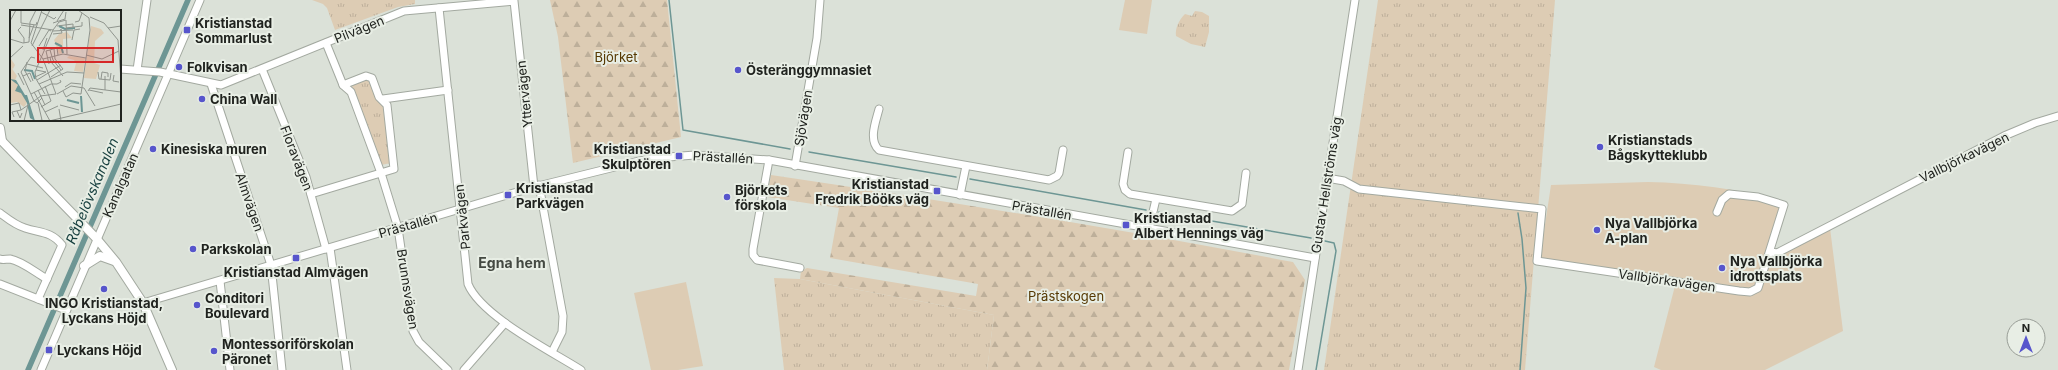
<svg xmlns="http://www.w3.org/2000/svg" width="2058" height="370" font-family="Inter,sans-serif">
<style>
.grass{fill:url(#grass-tufts)}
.forest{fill:url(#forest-firs)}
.pitch{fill:#ddccb4}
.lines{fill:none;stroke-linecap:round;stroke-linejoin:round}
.stream{stroke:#6d9694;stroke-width:1.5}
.canal{stroke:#6d9694;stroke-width:5.5}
.minor-casing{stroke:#a3a9a0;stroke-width:9}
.major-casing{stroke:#a3a9a0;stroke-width:10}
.minor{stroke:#fff;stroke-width:7}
.major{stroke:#fff;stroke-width:8}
.poi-dot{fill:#5755cc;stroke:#e8eee5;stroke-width:1.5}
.labels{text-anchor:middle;stroke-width:4;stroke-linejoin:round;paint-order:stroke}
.poi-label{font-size:13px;font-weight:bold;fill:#20231f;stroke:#e8eee5;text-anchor:start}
.street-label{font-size:13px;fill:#20231f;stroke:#e8eee5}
.park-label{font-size:13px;fill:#563903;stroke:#e8eee5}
.water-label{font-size:14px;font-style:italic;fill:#153e3d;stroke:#e8eee5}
.neighbourhood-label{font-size:14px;font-weight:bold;fill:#444942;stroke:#e8eee5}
.inset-river{fill:none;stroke:#6d9694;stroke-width:2}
.inset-road{fill:none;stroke:#90958e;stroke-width:1}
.view{fill:#d62828;fill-opacity:0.15;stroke:#d62828;stroke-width:2}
.inset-edge{fill:none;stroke:#20231f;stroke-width:2}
</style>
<defs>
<pattern id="grass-tufts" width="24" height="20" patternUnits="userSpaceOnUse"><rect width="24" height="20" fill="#ddccb4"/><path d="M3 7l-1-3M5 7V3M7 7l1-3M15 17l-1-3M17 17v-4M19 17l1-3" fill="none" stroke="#bdaf9a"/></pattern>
<pattern id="forest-firs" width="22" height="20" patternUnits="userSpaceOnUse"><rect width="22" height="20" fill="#ddccb4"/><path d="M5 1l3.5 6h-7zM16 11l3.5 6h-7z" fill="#bdaf9a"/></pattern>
</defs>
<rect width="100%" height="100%" fill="#dbe1d8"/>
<g class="grass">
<path d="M312 0H415V4L398 7 335 30 327 8 323 4Z"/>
<path d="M1378 0H1555L1525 370H1324Z"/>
<path d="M1195 11 1202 12 1209 16V32L1205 47 1191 44 1176 36C1175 28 1179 20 1185 14L1192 16Z"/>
<path d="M370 79 385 110 391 163 381 165 352 86 353 84Z"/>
<path d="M774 278 800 279 994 315 987 370H784Z"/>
</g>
<g class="forest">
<path d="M550 0H667L681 137 573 163 558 37Z"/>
<path d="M771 175C946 201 1120 229 1293 262L1305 280 1289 370H987L994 315 800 279 801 271 807 268 976 296 978 284 830 258 839 208 767 197Z"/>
</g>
<g class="pitch">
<path d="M1125 0H1152L1147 34 1119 30Z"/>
<path d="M1648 182C1694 183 1738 189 1782 201L1766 254 1830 228 1843 331 1765 370H1661L1654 367 1677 278 1540 258 1551 185Z"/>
<path d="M686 282 703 366 678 370H651L634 293Z"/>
</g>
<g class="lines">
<g class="stream">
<path d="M669 0 683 130 790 149"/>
<path d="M809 152 956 177"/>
<path d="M970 179 1146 210"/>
<path d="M1159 212 1311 238"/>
<path d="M1518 213 1522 239 1526 288 1520 370"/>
<path d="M1316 370 1336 251 1334 243 1325 241"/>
</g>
<path class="canal" d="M28 370 188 0"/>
<defs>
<g id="minor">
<path d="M439 8 468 284C481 316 551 351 581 370"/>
<path d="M326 43 343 85 351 92 381 173 398 228 413 331 419 342 448 370"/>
<path d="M120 69 160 72 221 85 404 11 514 1 534 187"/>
<path d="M262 69 306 177 326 249"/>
<path d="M137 70 147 0"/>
<path d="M211 84 271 265 282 370"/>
<path d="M383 99 448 90"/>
<path d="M879 109C876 121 868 140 879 150L1049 180 1057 176 1059 173 1063 150"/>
<path d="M1128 152 1123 184 1125 190 1130 194 1232 211 1242 204 1246 173"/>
<path d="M769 160 753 249V255L757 260 800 268"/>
<path d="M795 166 817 38 820 0"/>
<path d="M1327 178 1344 181 1359 189 1542 209 1537 261 1739 291 1750 292 1758 288 1784 205 1758 197 1729 194 1722 200 1717 212"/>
<path d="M539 185 563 316 562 332 552 352"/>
<path d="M311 194 394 169 387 105 379 97 372 78 366 76 343 85"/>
<path d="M960 195 966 166"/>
<path d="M0 213C8 219 15 225 25 228 40 233 51 231 62 245L38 299"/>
<path d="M1149 229 1156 199"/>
<path d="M330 248 347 370"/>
<path d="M1771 252 1777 253 2004 136 2035 123 2058 116"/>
<path d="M0 259C3 260 6 259 10 259 22 261 36 273 47 279"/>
<path d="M220 281 230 370"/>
<path d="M0 284 66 310"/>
<path d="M143 303 534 187 635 162 655 158 695 155 769 160 1315 258"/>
<path d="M41 370 200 0"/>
<path d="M464 370 505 323"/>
<path d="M1298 370 1355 0"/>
</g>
<g id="major">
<path d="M0 128 2 141"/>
<path d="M0 139 96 238 116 262 143 303 172 370"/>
<path d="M84 266 100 256 114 261"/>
</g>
</defs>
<use href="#minor" class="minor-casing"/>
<use href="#major" class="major-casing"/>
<use href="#minor" class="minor"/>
<use href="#major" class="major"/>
</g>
<g class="poi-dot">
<rect x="183" y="26" width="8" height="8" rx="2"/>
<circle cx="179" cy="67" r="4"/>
<circle cx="738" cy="70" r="4"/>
<circle cx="202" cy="99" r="4"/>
<circle cx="1600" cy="147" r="4"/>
<circle cx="153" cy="149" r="4"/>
<rect x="675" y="152" width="8" height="8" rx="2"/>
<rect x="933" y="187" width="8" height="8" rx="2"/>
<rect x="504" y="191" width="8" height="8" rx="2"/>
<circle cx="727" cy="197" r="4"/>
<rect x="1122" y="221" width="8" height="8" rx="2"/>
<circle cx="1597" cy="230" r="4"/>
<circle cx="193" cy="249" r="4"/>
<rect x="292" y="254" width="8" height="8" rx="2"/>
<circle cx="1722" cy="268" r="4"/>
<circle cx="104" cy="289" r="4"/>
<circle cx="197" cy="305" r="4"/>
<rect x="45" y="346" width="8" height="8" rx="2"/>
<circle cx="214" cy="351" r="4"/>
</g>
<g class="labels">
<g class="poi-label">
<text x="195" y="28">Kristianstad<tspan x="195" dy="15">Sommarlust</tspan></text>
<text x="187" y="72">Folkvisan</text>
<text x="746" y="75">Österänggymnasiet</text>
<text x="210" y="104">China Wall</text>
<text x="1608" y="145">Kristianstads<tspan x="1608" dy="15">Bågskytteklubb</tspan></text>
<text x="161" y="154">Kinesiska muren</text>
<text x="671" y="154" text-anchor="end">Kristianstad<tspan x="671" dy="15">Skulptören</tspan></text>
<text x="929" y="189" text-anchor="end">Kristianstad<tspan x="929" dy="15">Fredrik Bööks väg</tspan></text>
<text x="516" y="193">Kristianstad<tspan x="516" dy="15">Parkvägen</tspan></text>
<text x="735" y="195">Björkets<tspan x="735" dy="15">förskola</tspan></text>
<text x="1134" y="223">Kristianstad<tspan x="1134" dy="15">Albert Hennings väg</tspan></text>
<text x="1605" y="228">Nya Vallbjörka<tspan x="1605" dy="15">A-plan</tspan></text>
<text x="201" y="254">Parkskolan</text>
<text x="1730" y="266">Nya Vallbjörka<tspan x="1730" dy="15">idrottsplats</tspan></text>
<text x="296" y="277" text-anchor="middle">Kristianstad Almvägen</text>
<text x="205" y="303">Conditori<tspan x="205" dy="15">Boulevard</tspan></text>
<text x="104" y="308" text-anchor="middle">INGO Kristianstad,<tspan x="104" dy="15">Lyckans Höjd</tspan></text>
<text x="222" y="349">Montessoriförskolan<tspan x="222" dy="15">Päronet</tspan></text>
<text x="57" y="355">Lyckans Höjd</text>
</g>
<g class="street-label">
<text transform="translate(359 29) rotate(-22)" y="5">Pilvägen</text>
<text transform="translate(524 94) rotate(-96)" y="5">Yttervägen</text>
<text transform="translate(803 118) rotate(-81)" y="5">Sjövägen</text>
<text transform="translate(723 157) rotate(3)" y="5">Prästallén</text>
<text transform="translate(1964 157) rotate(-26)" y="5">Vallbjörkavägen</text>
<text transform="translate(297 158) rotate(69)" y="5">Floravägen</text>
<text transform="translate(120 185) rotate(-66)" y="5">Kanalgatan</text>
<text transform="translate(1326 185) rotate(-81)" y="5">Gustav Hellströms väg</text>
<text transform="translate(250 202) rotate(71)" y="5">Almvägen</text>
<text transform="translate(1042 210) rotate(10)" y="5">Prästallén</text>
<text transform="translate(462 217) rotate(-96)" y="5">Parkvägen</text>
<text transform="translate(408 225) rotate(-16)" y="5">Prästallén</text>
<text transform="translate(1667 280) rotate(8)" y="5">Vallbjörkavägen</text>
<text transform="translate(408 289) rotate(81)" y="5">Brunnsvägen</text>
</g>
<g class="park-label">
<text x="616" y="62">Björket</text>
<text x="1066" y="301">Prästskogen</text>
</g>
<g class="water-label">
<text transform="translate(92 191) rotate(-67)" y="5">Råbelövskanalen</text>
</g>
<g class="neighbourhood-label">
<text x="512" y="268">Egna hem</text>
</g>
</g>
<g transform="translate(10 10)">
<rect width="111" height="111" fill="#dbe1d8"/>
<path d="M81 16 91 19 94 23 85 31 84 53 90 55 86 69 74 68ZM1 49 5 55 3 59 1 57 7 66 5 70 17 93 14 97 7 92 0 93V52Z" fill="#ddccb4"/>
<path d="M57 22 62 28 53 29V43L49 44 44 30 49 24ZM59 46 75 48 73 62 64 61 66 53 64 50 57 48Z" fill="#ddccb4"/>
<path d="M0 69 5 71 9 78 5 81 9 83 10 79 14 88 9 89 3 78H6V75L2 73 4 77H0Z" fill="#ddccb4"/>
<path d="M0 69 6 70 15 85H17L25 111 20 108 17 93 11 83 5 81 8 75Z" fill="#6d9694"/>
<path class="inset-river" d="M49 16 55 19 65 18M45 33 51 36 53 43M14 60 22 61 25 69M71 86 72 102M57 90 69 93"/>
<path class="inset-road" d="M11 0V13M32 0 21 33 33 49 46 84M68 0 79 8M31 2 44 9 46 7M80 7 94 13 108 30 111 70M56 10 57 44M0 11 6 0M47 11 54 0M65 12 69 11 72 3M11 13 26 15 27 12M43 13 55 9 56 2M11 15 43 20M47 16 63 14V17M11 17 8 20 14 28V33M56 18 72 16V12M98 18 111 16M43 21 63 20M43 24 52 23 51 19 50 21M19 28 24 15M0 29 13 33M62 30 64 20 70 19M13 33 19 32 20 12 26 0M22 36 40 0M29 36 39 20 41 21M33 40 37 28M40 40 43 50 51 60M36 41 47 38 48 45M36 41 39 54M76 45 92 49 109 41M40 47 41 52 53 66M0 48 13 36M25 48 21 47 11 62 24 91 27 93 32 88M33 49 53 44 76 48M17 52 15 61 21 72M17 54 33 58M88 62 89 69 100 70 101 63M8 63 14 75M104 65 103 71 109 72M13 66 20 63 23 71M25 67 36 62 26 60M41 67 53 59 45 49 44 39M26 69 25 62 43 20 49 12 56 10M26 69 35 84M91 69 92 62 98 63V67M27 70 51 55M111 71V87M29 74 57 62 74 63M55 77 61 73 71 74M28 80 35 95M79 80 93 83M95 80V66M53 81 56 87 63 83 71 84 80 20 79 8M78 81 80 78 111 82M24 82 40 111M21 84 41 74H47L51 72 50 70M47 84 61 76 74 78 85 96M30 86 46 84M0 95 9 93 11 100M50 95 69 100M31 97 41 91 35 76M49 99 51 111M7 101 10 108 12 103M35 102 48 96M4 107 2 102 11 100 31 86M14 111 18 95M28 111 32 110 28 93M39 111 111 94"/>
<path class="view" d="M28 38H103V52H28Z"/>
<rect width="111" height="111" class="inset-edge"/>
</g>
<g transform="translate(2026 338)"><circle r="19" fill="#e8eee5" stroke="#989d96"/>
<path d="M0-3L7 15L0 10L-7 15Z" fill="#5755cc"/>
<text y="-6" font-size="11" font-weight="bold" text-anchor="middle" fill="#20231f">N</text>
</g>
</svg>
